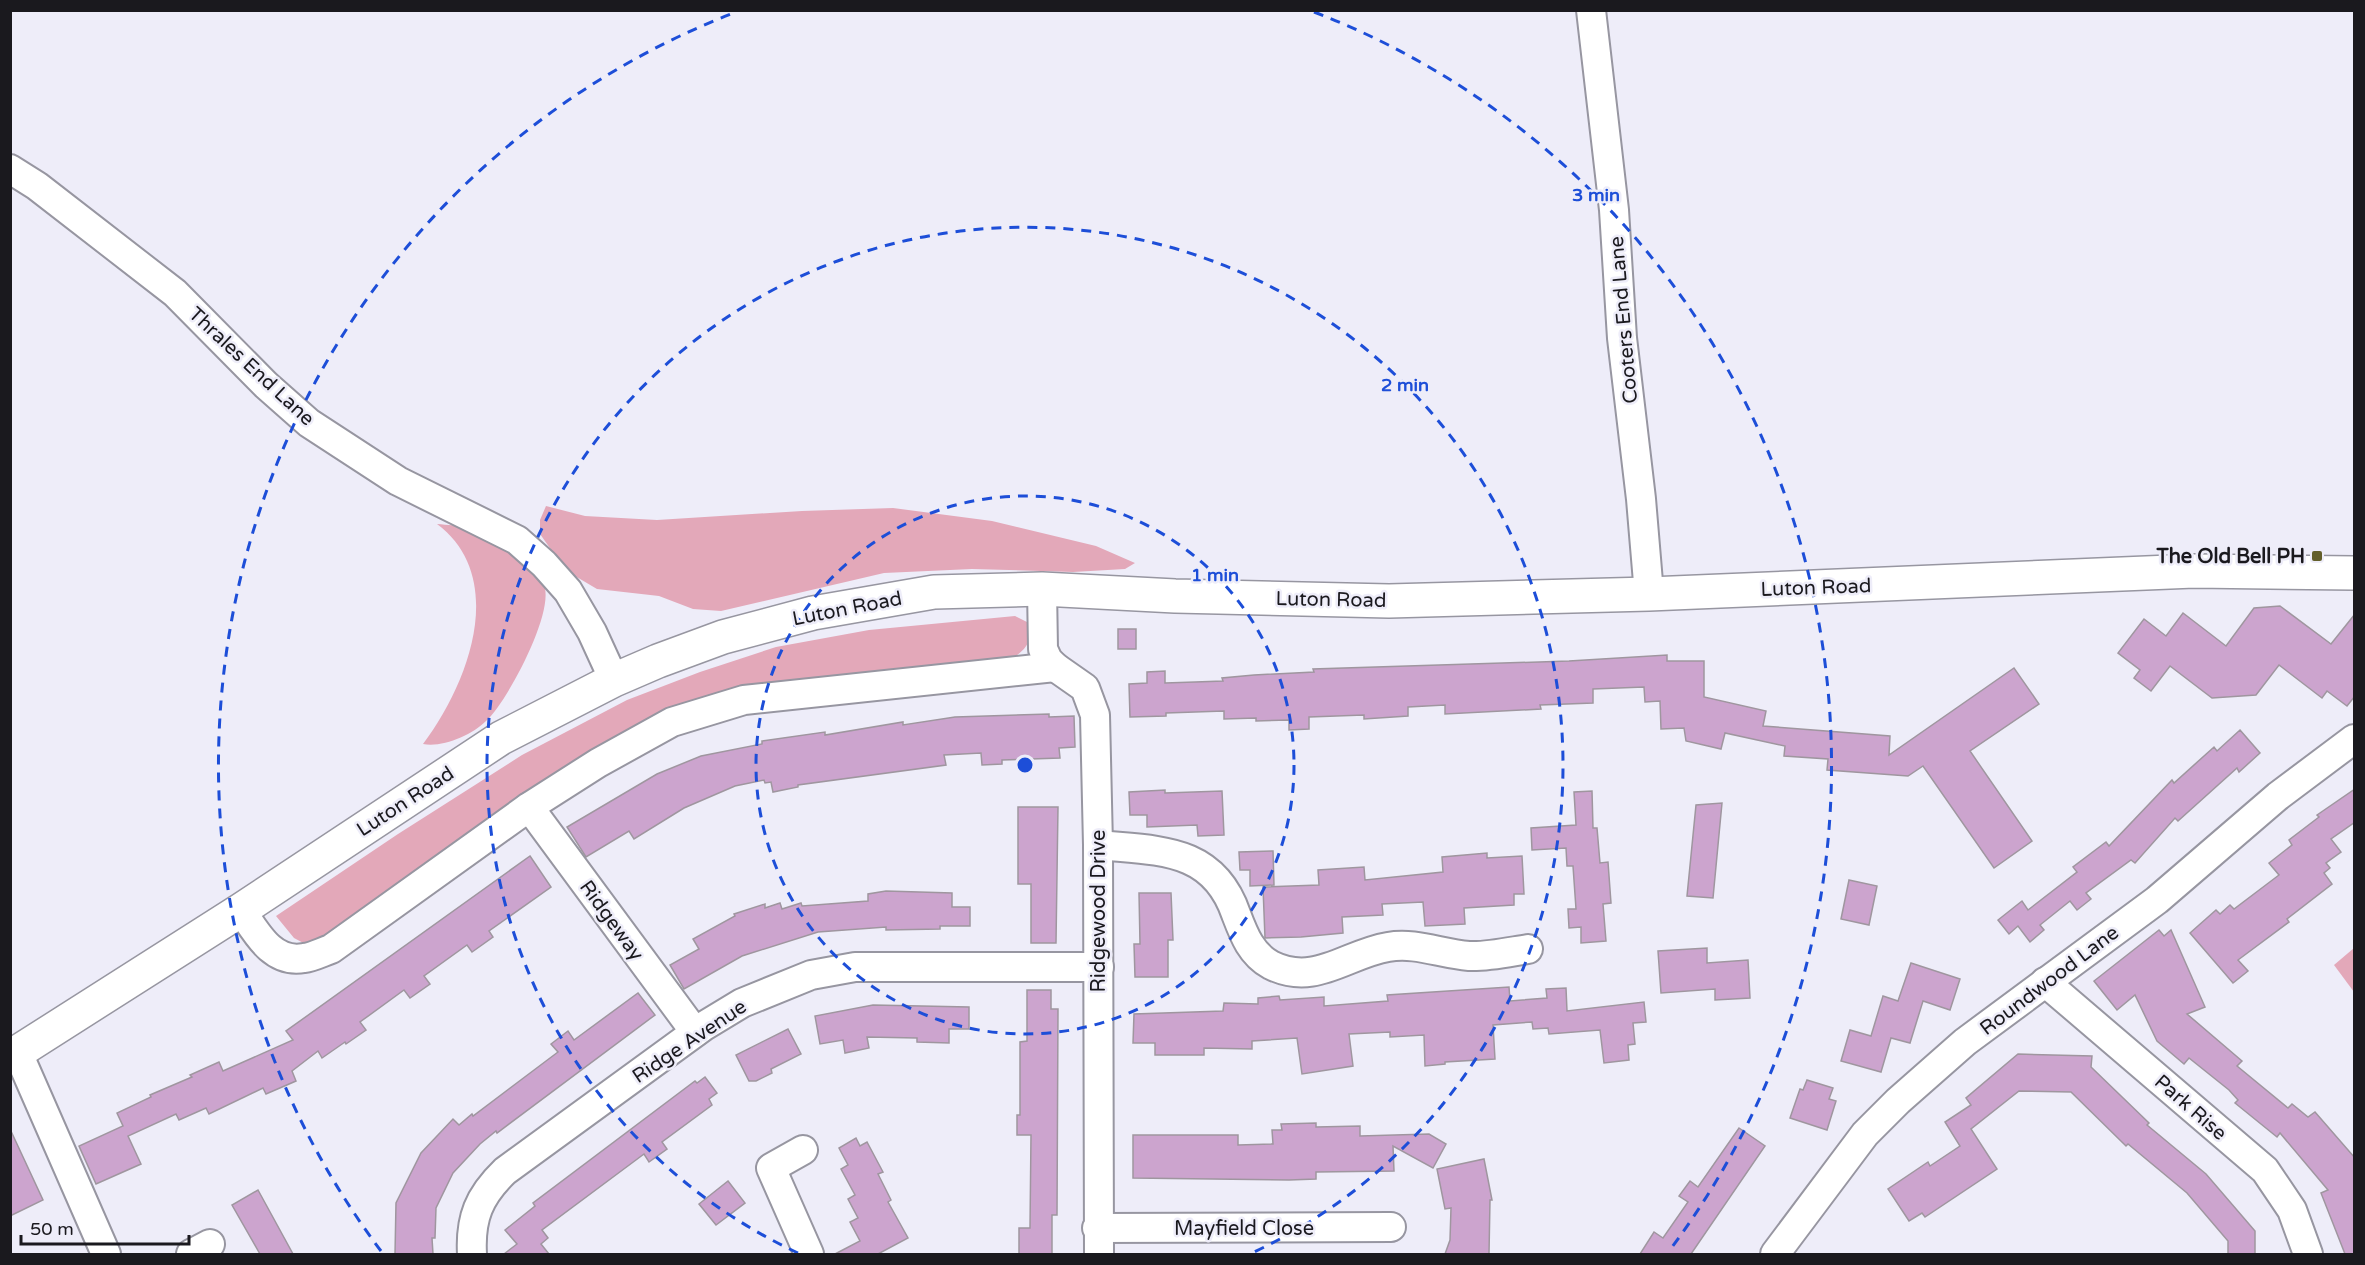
<svg xmlns="http://www.w3.org/2000/svg" width="2365" height="1265" font-family="'Varela Round',sans-serif">
<style>
.green{fill:#e3a8b9}
.building{fill:#cca4ce;stroke:#9f969f;stroke-width:1.5}
.lines{fill:none;stroke-linecap:round;stroke-linejoin:round}
.minor-casing{stroke:#9796a1;stroke-width:32}
.major-casing{stroke:#9796a1;stroke-width:36}
.minor{stroke:#fff;stroke-width:28}
.major{stroke:#fff;stroke-width:33}
.ring{fill:none;stroke:#1d4ed8;stroke-width:3;stroke-dasharray:10 8}
.poi-dot{fill:#635f2b;stroke:#eeedf9;stroke-width:2}
.labels{text-anchor:middle;stroke-width:5;stroke-linejoin:round;paint-order:stroke}
.street-label{font-size:20px;fill:#1a191e;stroke:#eeedf9}
.poi-label{font-size:20px;font-weight:bold;fill:#1a191e;stroke:#eeedf9;text-anchor:end}
.centre{fill:#1d4ed8;stroke:#eeedf9;stroke-width:3}
.ring-label{font-size:18px;text-anchor:middle;font-weight:bold;fill:#1d4ed8;stroke:#eeedf9;stroke-width:5;stroke-linejoin:round;paint-order:stroke}
</style>
<rect width="100%" height="100%" fill="#eeedf9"/>
<g class="green">
<path d="M546 506 585 516 657 520 802 511 893 508 992 521 1096 546 1135 563 1125 569 1073 572 972 569 884 573 721 611 693 609 659 596 597 589 575 576 552 551 540 534V520Z"/>
<path d="M437 524C447 525 459 525 469 528 480 532 513 548 522 556 527 560 542 579 544 585 555 612 507 702 486 721 472 735 442 748 423 744 468 685 509 578 437 524Z"/>
<path d="M1015 616 1027 622C1037 643 1020 655 1003 663L737 695 309 946 294 938 276 916 398 834 522 755 627 700 700 672 776 647 869 630Z"/>
<path d="M2354 948V992L2334 965Z"/>
</g>
<g class="building">
<path d="M2280 606 2331 644 2355 614V696L2347 706 2327 691 2322 698 2279 665 2256 695 2212 698 2170 666 2151 691 2134 678 2140 670 2118 653 2144 619 2166 636 2183 613 2226 646 2254 608Z"/>
<rect x="1118" y="629" width="18" height="20"/>
<path d="M1667 655V661H1704V697L1766 711 1763 726 1890 736 1889 755 2014 668 2039 704 1970 751 2032 841 1994 868 1923 766 1908 776 1827 770 1828 759 1784 756 1785 746 1725 733 1721 749 1686 741 1684 728 1661 729 1660 701 1645 702 1644 687 1593 689V703L1540 705 1541 709 1445 714V705L1408 707V716L1364 719V715L1309 717V729L1289 730V720L1256 721V718L1224 719V711L1166 713V716L1130 717 1129 684 1147 683V672L1165 671V683L1195 682 1223 681 1222 678 1254 675 1314 672 1313 669 1569 661Z"/>
<path d="M1049 714V717L1074 716 1075 747 1059 748 1060 758 1002 760V764L982 765 981 753 944 755 946 765 798 785V787L773 792 771 782 765 783 764 780 735 786 684 808 634 839 629 831 586 857 567 827 657 774 701 756 762 744V741L825 732V735L903 722V725L955 717Z"/>
<path d="M2240 730 2260 753 2239 772 2237 768 2178 821 2175 818 2135 863 2131 860 2086 893 2091 899 2077 910 2070 901 2040 925 2044 930 2030 942 2018 926 2009 934 1998 920 2022 901 2028 910 2077 872 2073 867 2106 842 2109 846 2172 780 2174 783 2214 747 2217 751Z"/>
<path d="M2355 789V822L2331 839 2341 852 2326 863 2330 868 2324 873 2332 884 2287 919 2289 922 2238 960 2248 971 2233 983 2190 933 2216 910 2220 914 2230 905 2234 909 2279 875 2269 863 2292 845 2289 840 2319 817 2317 815Z"/>
<path d="M1165 790V793L1222 791 1224 835 1198 836 1197 825 1147 827V815H1130L1129 792Z"/>
<path d="M1592 791 1593 828H1597L1600 863 1608 862 1611 903 1603 904 1606 941 1581 943V927L1569 928 1568 909H1576L1573 866H1567L1566 848 1532 850 1531 828 1576 825 1574 792Z"/>
<path d="M1722 803 1713 898 1687 896 1696 805Z"/>
<path d="M1018 807H1058L1056 943H1031V884H1018Z"/>
<path d="M1273 851 1274 885 1250 886V870H1240L1239 852Z"/>
<path d="M1487 853V858L1522 856 1524 894H1514V905L1464 908 1465 924 1425 926 1423 902 1382 904 1383 915 1342 917 1343 933 1301 937 1265 938 1263 887 1319 885 1318 870 1364 867 1365 880 1443 872 1442 857Z"/>
<path d="M530 856 551 887 489 931 493 937 472 952 467 945 424 976 430 984 410 998 404 990 360 1022 366 1030 346 1044 345 1042 322 1058 318 1051 292 1071 296 1081 266 1094 263 1088 209 1114 206 1108 179 1120 176 1114 128 1136 141 1164 96 1184 79 1146 123 1126 117 1113 151 1097 150 1095 192 1077 190 1075 219 1062 223 1071 293 1040 286 1031Z"/>
<path d="M1849 880 1877 886 1869 925 1841 919Z"/>
<path d="M886 891 952 893V907H970V926H940V929L886 930V927L818 932 742 956 684 989 670 965 699 949 693 939 735 916 734 914 765 904V908L780 903 782 909 801 903 802 906 868 901V894Z"/>
<path d="M1139 893H1171L1173 940H1168V977H1135L1134 944H1140Z"/>
<path d="M2159 930 2164 936 2171 930 2205 1007 2187 1014 2242 1061 2237 1066 2288 1108 2292 1104 2308 1117 2315 1112 2355 1158V1254H2345L2321 1193 2328 1190 2280 1133 2277 1137 2235 1103 2238 1100 2229 1090 2189 1058 2184 1064 2157 1041 2135 995 2117 1010 2094 981Z"/>
<path d="M1707 948V963L1748 960 1750 998 1715 1000V989L1661 993 1658 951Z"/>
<path d="M1911 963 1960 979 1950 1010 1923 1001 1910 1043 1891 1038 1881 1072 1841 1061 1850 1030 1871 1036 1883 996 1898 1001Z"/>
<path d="M1509 987 1510 1001 1547 998 1546 989 1566 988 1567 1011 1644 1002 1646 1022 1633 1023 1635 1044 1628 1045 1629 1060 1604 1063 1600 1030 1549 1034 1548 1028 1533 1029 1532 1022 1493 1025 1495 1059 1445 1062V1064L1425 1066 1424 1035 1390 1037V1032L1349 1034 1353 1066 1302 1074 1297 1038 1252 1041V1049L1204 1048V1055H1155V1043H1133L1134 1014 1223 1011 1224 1003 1258 1004V998L1279 996 1280 1000 1324 997V1006L1388 1001 1387 995Z"/>
<path d="M1027 990H1051V1009H1058L1057 1215H1052V1254H1019V1228H1030L1031 1135H1017V1115H1020V1042L1027 1041Z"/>
<path d="M638 993 655 1015 497 1133 496 1131 480 1144 453 1173 436 1208 435 1238H432L433 1254H395L396 1203 421 1153 453 1119 459 1125 472 1114 473 1116 558 1052 551 1044 568 1031 574 1040Z"/>
<path d="M873 1005 969 1007V1029H949V1043L917 1042V1038L867 1037 869 1048 845 1053 843 1040 820 1044 815 1016Z"/>
<path d="M788 1029 801 1054 771 1069 772 1073 756 1081H749L736 1055Z"/>
<path d="M2018 1054 2092 1056 2091 1067 2149 1123 2147 1125 2206 1174 2255 1231V1254H2228V1241L2187 1193 2128 1144 2126 1146 2071 1092 2019 1091 1971 1129 1997 1169 1925 1217 1922 1213 1909 1221 1888 1189 1928 1162 1930 1166 1960 1146 1945 1122 1971 1105 1966 1098Z"/>
<path d="M705 1077 717 1093 709 1099 712 1105 662 1142 667 1149 649 1162 644 1154 542 1230 548 1238 541 1244 549 1254H504L517 1244 505 1230 535 1206 533 1203 695 1081 697 1083Z"/>
<path d="M1807 1080 1833 1088 1829 1099 1836 1101 1827 1130 1790 1118 1800 1089 1803 1090Z"/>
<path d="M1316 1123V1127L1360 1126V1136L1429 1134 1446 1144 1433 1168 1393 1146 1394 1171 1316 1172V1179L1289 1180 1133 1178V1135H1238V1145L1273 1144 1272 1130H1282L1281 1124Z"/>
<path d="M1739 1128 1765 1146 1691 1254H1640L1654 1232 1663 1238 1688 1202 1679 1196 1690 1181 1698 1187Z"/>
<path d="M10 1129 43 1200 10 1216Z"/>
<path d="M856 1138 860 1146 867 1142 883 1172 878 1174 891 1200 888 1202 908 1238 878 1254H835L860 1241 850 1222 858 1218 848 1199 855 1195 841 1169 848 1165 839 1148Z"/>
<path d="M1484 1159 1492 1200H1490L1489 1254H1445L1450 1240 1451 1208 1445 1209 1437 1169Z"/>
<path d="M728 1181 745 1203 716 1225 699 1204Z"/>
<path d="M258 1190 293 1254H260L232 1205Z"/>
</g>
<g class="lines">
<defs>
<g id="minor">
<path d="M1591 10 1614 210 1622 338 1641 499 1649 594"/>
<path d="M10 169 37 186 175 293 266 385 309 423 398 481 517 540 544 564 568 591 592 632 614 680"/>
<path d="M1042 589 1043 649 1048 660 1055 667 1085 688 1095 715 1098 845 1099 1254"/>
<path d="M529 807 695 1032"/>
<path d="M1098 845C1158 851 1213 847 1236 914 1244 935 1251 954 1271 965 1315 987 1346 954 1388 947 1416 942 1441 954 1469 956 1487 957 1509 952 1528 949"/>
<path d="M241 910C256 932 272 964 304 958 313 957 322 952 331 949L529 807 598 763 672 722 744 700 1055 667"/>
<path d="M2045 982 2265 1170 2292 1210 2308 1254"/>
<path d="M18 1053 106 1254"/>
<path d="M803 1150 771 1168 809 1254"/>
<path d="M1097 1228 1391 1227"/>
<path d="M191 1254 210 1244"/>
<path d="M472 1254C470 1218 479 1196 505 1171L704 1026 742 1003 811 975 855 967H1099"/>
<path d="M1775 1254 1865 1134 1898 1101 1965 1042 2157 900 2278 796 2354 739"/>
</g>
<path id="major" d="M10 1057 241 910 501 738 614 680 658 661 723 637 813 613 934 592 1042 589 1175 596 1389 601 1649 594 2194 571 2354 573"/>
</defs>
<use href="#minor" class="minor-casing"/>
<use href="#major" class="major-casing"/>
<use href="#minor" class="minor"/>
<use href="#major" class="major"/>
</g>
<g class="ring">
<circle cx="1025" cy="765" r="269"/>
<path d="M798 1253A538 538 0 1 1 1252 1253"/>
<path d="M381 1251A807 807 0 0 1 736 12M1314 12A807 807 0 0 1 1669 1251"/>
</g>
<rect class="poi-dot" x="2311" y="550" width="12" height="12" rx="3"/>
<g class="labels">
<g class="street-label">
<text transform="translate(1623 320) rotate(-95)" y="7">Cooters End Lane</text>
<text transform="translate(252 366) rotate(43)" y="7">Thrales End Lane</text>
<text transform="translate(1816 587) rotate(-2)" y="7">Luton Road</text>
<text transform="translate(1331 599) rotate(1)" y="7">Luton Road</text>
<text transform="translate(847 608) rotate(-11)" y="7">Luton Road</text>
<text transform="translate(405 801) rotate(-33)" y="7">Luton Road</text>
<text transform="translate(1098 911) rotate(-90)" y="7">Ridgewood Drive</text>
<text transform="translate(612 920) rotate(54)" y="7">Ridgeway</text>
<text transform="translate(2049 980) rotate(-37)" y="7">Roundwood Lane</text>
<text transform="translate(689 1041) rotate(-34)" y="7">Ridge Avenue</text>
<text transform="translate(2191 1107) rotate(41)" y="7">Park Rise</text>
<text x="1244" y="1235">Mayfield Close</text>
</g>
<g class="poi-label">
<text x="2305" y="563">The Old Bell PH</text>
</g>
</g>
<circle cx="1025" cy="765" r="9" class="centre"/>
<g class="ring-label">
<text x="1596" y="201">3 min</text>
<text x="1405" y="391">2 min</text>
<text x="1215" y="581">1 min</text>
</g>
<rect width="2365" height="1265" fill="none" stroke="#1a191e" stroke-width="24"/>
<path d="M21 1235v9h168v-9" fill="none" stroke="#1a191e" stroke-width="3"/>
<text x="30" y="1235" font-size="18" fill="#1a191e" stroke="#eeedf9" stroke-width="4.5" paint-order="stroke">50 m</text>
</svg>
